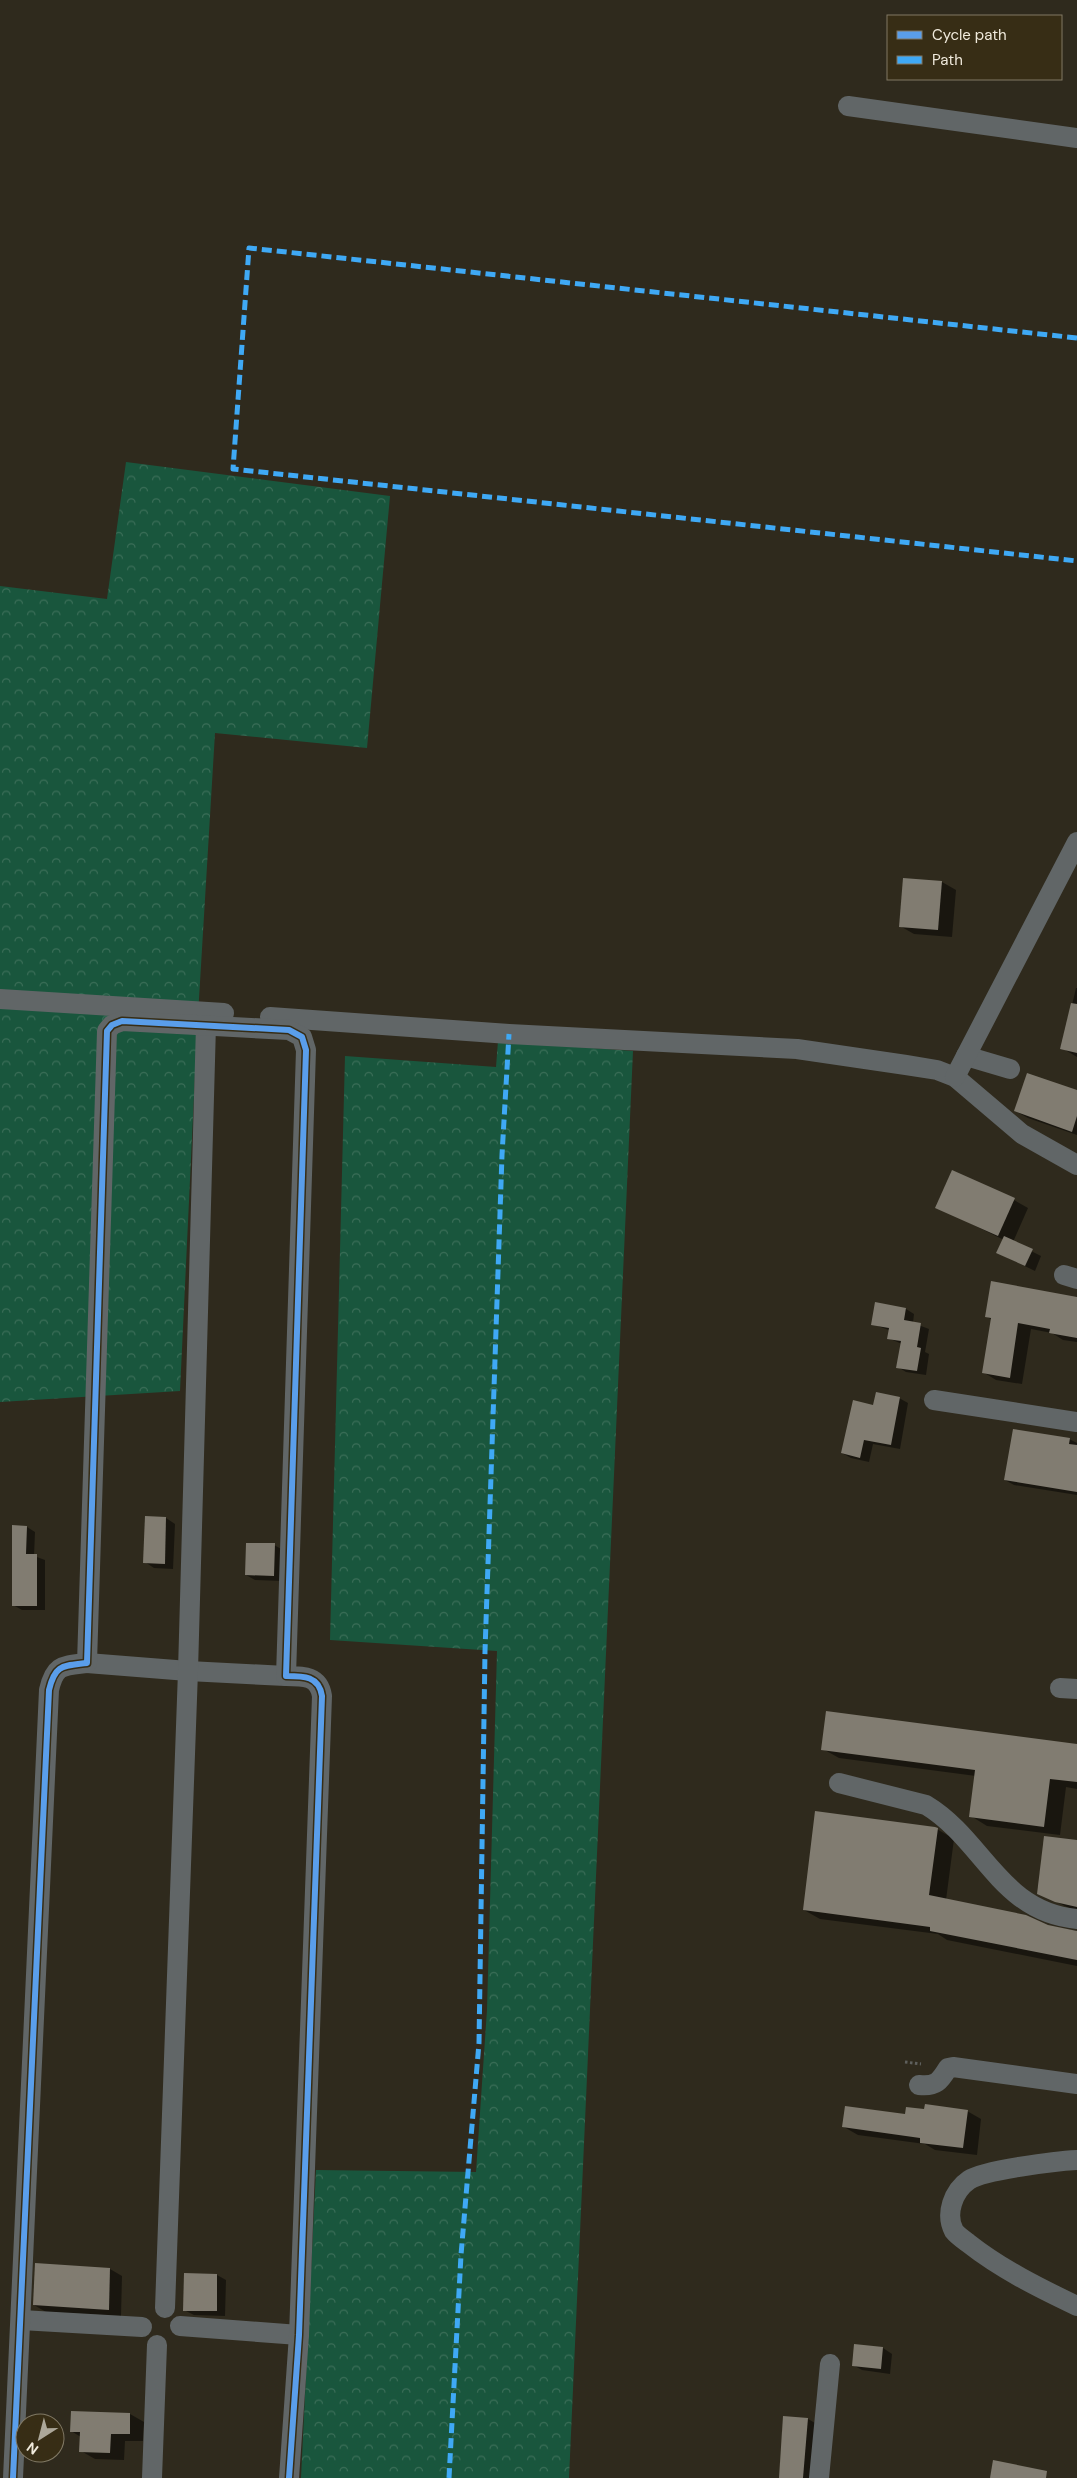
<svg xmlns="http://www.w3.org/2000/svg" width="1077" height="2478" font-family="'DM Sans',sans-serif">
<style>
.forest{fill:url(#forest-crowns)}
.shadow{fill:#0007}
.building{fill:#817c71}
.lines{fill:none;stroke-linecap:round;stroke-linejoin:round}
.path{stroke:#5f605d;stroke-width:3;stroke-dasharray:2.5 2.5;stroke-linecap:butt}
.minor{stroke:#616667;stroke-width:20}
.quiet{stroke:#3fa9f5;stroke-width:5;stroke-dasharray:10 5;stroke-linecap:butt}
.cycleway-casing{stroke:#372d15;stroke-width:9}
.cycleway{stroke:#5a9eea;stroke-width:6}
</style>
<defs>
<pattern id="forest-crowns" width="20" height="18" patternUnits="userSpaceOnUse" patternTransform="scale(1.25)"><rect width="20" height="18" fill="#19563d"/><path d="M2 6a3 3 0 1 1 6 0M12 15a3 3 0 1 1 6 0" fill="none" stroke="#3b6e58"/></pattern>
</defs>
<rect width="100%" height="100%" fill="#2f2a1d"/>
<g class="forest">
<path d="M126 462 390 496 367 748 215 733 197 1032 180 1391 0 1402V586L107 599Z"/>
<path d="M498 1041 633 1051 569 2478H301L316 2170 476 2172 487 2010 497 1651 330 1640 345 1056 496 1067Z"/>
</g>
<g class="shadow">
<path d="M942 882 956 890 952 937 914 934 900 926Z"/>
<path d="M1076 988H1077V1057L1062 1048Z"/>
<path d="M1077 1091V1135L1028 1118 1015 1111Z"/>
<path d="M1014 1200 1028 1208 1013 1242 1041 1256 1035 1271 998 1253 1004 1240 937 1207Z"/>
<path d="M1077 1298V1342L1063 1340 1052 1333 1031 1329 1022 1384 996 1380 983 1372 992 1320 986 1316Z"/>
<path d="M876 1304 906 1309 914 1314 913 1323 929 1329 925 1352 929 1354 926 1375 906 1372 898 1367 902 1344 888 1338 889 1330 872 1324Z"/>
<path d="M899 1398 908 1403 900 1449 873 1444 869 1462 851 1458 842 1453 874 1406Z"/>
<path d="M1069 1439 1077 1443V1495L1014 1485 1005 1480Z"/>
<path d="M146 1517 166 1518 175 1524 173 1569 154 1568 145 1562Z"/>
<path d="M27 1527 35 1532 34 1556 45 1560V1610H22L13 1605Z"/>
<path d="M274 1545 283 1550V1581L255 1580 246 1575Z"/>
<path d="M1077 1745V1789L1066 1787 1060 1835 987 1826 971 1816 976 1776 839 1758 823 1749Z"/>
<path d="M935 1828 954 1839 946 1900 1048 1926 1077 1931V1966L947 1940 938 1934 820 1919 804 1910Z"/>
<path d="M1077 1842V1912L1039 1893Z"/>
<path d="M926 2111H967L981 2119 977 2155 935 2150 925 2144 858 2135 844 2127Z"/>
<path d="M110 2269 122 2276 121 2316 46 2312 34 2305Z"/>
<path d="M185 2274 217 2275 226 2280 225 2316 194 2315 184 2310Z"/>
<path d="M855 2345 883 2348 892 2354 890 2374 862 2370 853 2365Z"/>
<path d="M130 2414 144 2422 143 2441H125L124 2460 95 2459 81 2451V2437L71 2431Z"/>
<path d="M808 2419 822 2427 818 2478H780Z"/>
</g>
<g class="building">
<path d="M903 878 942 881 938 930 899 927Z"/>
<path d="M1071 1003 1077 1004V1053L1060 1049Z"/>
<path d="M1027 1073 1077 1090V1116L1072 1132 1014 1111Z"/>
<path d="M952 1170 1015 1198 998 1236 935 1208Z"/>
<path d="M1004 1236 1033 1249 1025 1266 996 1253Z"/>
<path d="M991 1281 1077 1297V1338L1049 1333 1050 1329 1018 1323 1010 1378 982 1373 991 1318 985 1317Z"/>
<path d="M875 1302 906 1308 904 1320 921 1323 917 1347 921 1348 917 1371 896 1368 901 1341 887 1339 889 1328 871 1325Z"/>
<path d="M876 1392 900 1397 891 1445 864 1440 860 1458 841 1453 853 1400 873 1405Z"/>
<path d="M1013 1429 1070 1438 1069 1444 1077 1445V1492L1004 1480Z"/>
<path d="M145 1516 166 1517 165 1564 143 1563Z"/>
<path d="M12 1525 27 1526 26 1554H37V1606H12Z"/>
<path d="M246 1543H275L274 1576 245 1575Z"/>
<path d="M826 1711 1077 1744V1782L1050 1779 1044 1827 969 1817 975 1770 821 1750Z"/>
<path d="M815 1811 935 1827 938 1828 929 1895 1026 1915 1048 1925 1077 1931V1960L930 1931V1927L803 1910Z"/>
<path d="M1044 1836 1077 1840V1907L1055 1902 1037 1894Z"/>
<path d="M925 2104 968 2110 963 2148 920 2143V2138L842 2127 845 2106 905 2114 906 2107 924 2109Z"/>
<path d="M35 2263 110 2268 109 2310 33 2305Z"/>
<path d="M184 2273 217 2274V2311H183Z"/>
<path d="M854 2344 883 2347 881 2369 852 2366Z"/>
<path d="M71 2411 130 2413V2434H111L110 2453 79 2452 80 2432H70Z"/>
<path d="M783 2416 808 2418 803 2478H779Z"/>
<path d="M993 2460 1047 2471 1046 2478H990Z"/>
</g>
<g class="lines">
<path class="path" d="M905 2062 921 2064"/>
<g class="minor">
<path d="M848 106 1077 138"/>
<path d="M0 999 224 1013"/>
<path d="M270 1017 509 1034 797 1049 906 1065 937 1070 955 1077 1022 1134 1077 1165"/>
<path d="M966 1056 1010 1069"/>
<path d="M955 1077 1077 842"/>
<path d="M1064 1275 1077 1279"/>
<path d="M934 1400 1077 1422"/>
<path d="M87 1663 188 1671 286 1676"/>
<path d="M1060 1688 1077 1689"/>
<path d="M839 1783 926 1805C984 1840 1000 1912 1077 1919"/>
<path d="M919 2085C936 2087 940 2081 948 2068L953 2067 1077 2084"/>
<path d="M1077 2160C1057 2161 984 2170 969 2180 953 2191 945 2214 954 2231 957 2235 964 2240 968 2243 1001 2269 1039 2288 1077 2306"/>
<path d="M165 2308 188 1671 206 1025"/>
<path d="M21 2320 142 2327"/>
<path d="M180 2326 299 2335"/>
<path d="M13 2478 49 1690C55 1664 63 1666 87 1663L107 1031 112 1025 122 1021 289 1030 302 1037 306 1050 286 1676C304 1676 319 1676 322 1696L299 2335 289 2478"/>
<path d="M152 2478 157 2345"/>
<path d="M819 2478 830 2364"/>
</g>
<g class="quiet">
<path d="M1077 338 249 248 233 469 1077 561"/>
<path d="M449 2478 461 2255 479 2043 485 1651 502 1155 509 1034"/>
</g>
<defs>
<path id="cycleway" d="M13 2478 49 1690C55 1664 63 1666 87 1663L107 1031 112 1025 122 1021 289 1030 302 1037 306 1050 286 1676C304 1676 319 1676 322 1696L299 2335 289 2478"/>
</defs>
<use href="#cycleway" class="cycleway-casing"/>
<use href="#cycleway" class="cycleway"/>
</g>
<rect x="887" y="15" width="175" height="65" fill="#372d15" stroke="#817965"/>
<rect x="897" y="31" width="25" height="8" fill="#5a9eea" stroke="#817965"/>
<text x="932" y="40" font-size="15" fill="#f0eadc">Cycle path</text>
<rect x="897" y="56" width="25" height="8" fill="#3fa9f5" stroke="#817965"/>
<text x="932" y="65" font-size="15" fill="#f0eadc">Path</text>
<g transform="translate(40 2438) rotate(216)"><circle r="24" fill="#372d15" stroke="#817965"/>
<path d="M0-4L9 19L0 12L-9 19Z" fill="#aca799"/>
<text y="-8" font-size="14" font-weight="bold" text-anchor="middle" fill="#f0eadc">N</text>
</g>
</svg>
